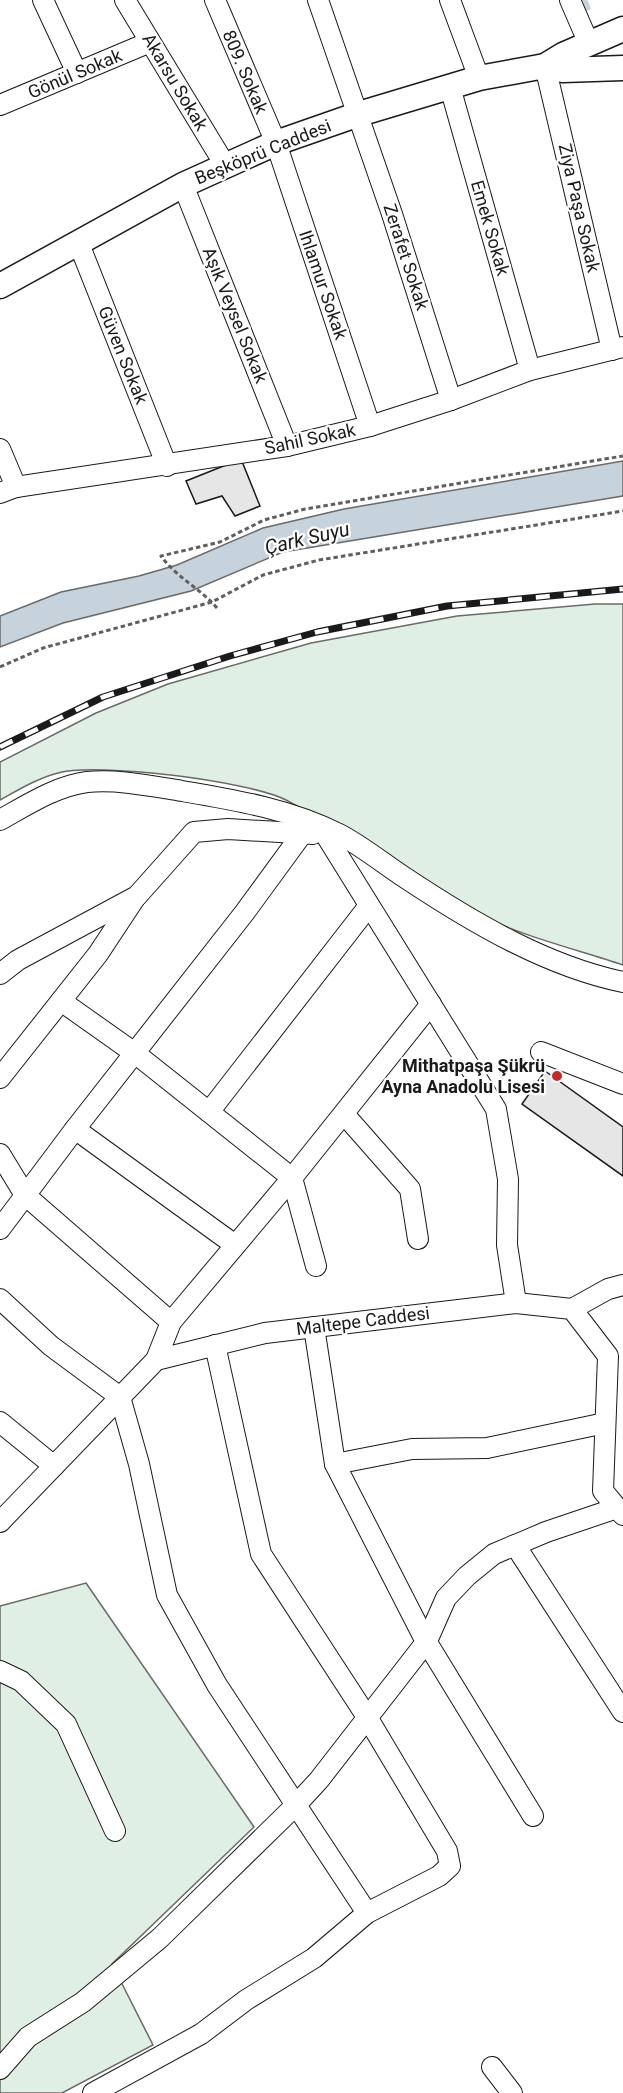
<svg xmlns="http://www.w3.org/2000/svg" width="623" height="2093" font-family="Roboto,sans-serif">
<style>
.green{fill:#e0efe3;stroke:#6a6a6a;stroke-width:1.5}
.water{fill:#c6d2dc;stroke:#6a6a6a;stroke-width:1.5}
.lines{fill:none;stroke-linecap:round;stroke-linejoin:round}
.stream{stroke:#c6d2dc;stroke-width:5}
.building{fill:#e6e6e6;stroke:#1a1a1a;stroke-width:1.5}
.minor-casing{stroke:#1a1a1a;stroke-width:22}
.major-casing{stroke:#1a1a1a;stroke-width:27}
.path{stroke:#5f5f5f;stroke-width:3;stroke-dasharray:4.5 3;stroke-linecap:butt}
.minor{stroke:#fff;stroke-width:20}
.major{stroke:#fff;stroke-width:24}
.rail-casing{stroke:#1a1a1a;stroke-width:7}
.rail{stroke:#fff;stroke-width:4.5;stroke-dasharray:14;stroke-linecap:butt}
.poi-dot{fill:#c62828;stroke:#fff;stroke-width:2}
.labels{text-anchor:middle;stroke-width:4.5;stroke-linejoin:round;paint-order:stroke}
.street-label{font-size:18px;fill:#1a1a1a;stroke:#fff}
.poi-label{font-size:18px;font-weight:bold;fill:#1a1a1a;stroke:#fff;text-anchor:end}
.water-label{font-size:20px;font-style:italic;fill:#1a1a1a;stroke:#fff}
</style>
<rect width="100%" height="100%" fill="#fff"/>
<g class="green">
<path d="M595 604H623V965C572 948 517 935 469 910 406 877 349 833 286 800 249 781 97 762 58 773 38 778 18 790 0 800V762L96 713 168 684 311 643 457 616Z"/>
<path d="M86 1583 254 1827 112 1964 153 2045 62 2093H0V1606Z"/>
</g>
<path class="water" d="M623 461V496L283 552 191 591 63 623 0 647V616L61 592 139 576 177 565 263 528 344 509Z"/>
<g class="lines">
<path class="stream" d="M585 0 588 8"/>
</g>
<g class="building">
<path d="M241 459 260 506 235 516 222 496 196 504 186 481Z"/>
<path d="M545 1071 623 1127V1176L522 1104Z"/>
</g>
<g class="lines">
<defs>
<g id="minor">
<path d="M43 0 77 73"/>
<path d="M125 0 225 165"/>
<path d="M215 0 276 143 370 426"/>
<path d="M318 0 392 214 451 400"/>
<path d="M450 0 479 78"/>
<path d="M570 0 589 44"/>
<path d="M545 66 612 350"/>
<path d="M450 87 530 370"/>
<path d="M0 105 150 42"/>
<path d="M183 185 287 446"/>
<path d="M79 244 167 466"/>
<path d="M0 449 16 487"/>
<path d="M0 493 16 487 287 446 370 426 451 400 530 370 623 347"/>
<path d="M0 820C27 805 56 786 87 782 118 779 151 786 182 791 235 800 290 809 339 834 362 846 384 864 407 879 472 922 546 966 623 982"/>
<path d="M325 834 496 1109 508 1179 507 1245 516 1303"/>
<path d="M0 974 18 960 137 896 194 832 228 829 313 834"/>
<path d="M61 1001 136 1054 292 1178 316 1266"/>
<path d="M541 1052 623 1084"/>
<path d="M0 1078 98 954 135 898"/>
<path d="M209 1112 368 907"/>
<path d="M344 1114 410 1189 418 1239"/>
<path d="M75 1129 235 1245"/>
<path d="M0 1154 25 1195 171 1322"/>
<path d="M0 1229 75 1129 245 912 302 834"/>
<path d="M0 1299 51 1346 120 1397 139 1464 167 1595 217 1685 367 1913"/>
<path d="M572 1309 608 1289 623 1285"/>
<path d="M314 1327 335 1464 423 1636 533 1816"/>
<path d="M156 1360 171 1322 292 1178 431 1004"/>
<path d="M0 1422 54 1466"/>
<path d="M335 1464 412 1449 487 1448 605 1423"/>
<path d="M0 1522 156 1360 265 1333 516 1303 572 1309 608 1356 603 1491 623 1515"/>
<path d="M515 1545 623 1712"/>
<path d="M0 1671 21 1681 66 1724 115 1831"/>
<path d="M492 2067 512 2093"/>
<path d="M0 2069 28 2037 83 2002 160 1938 295 1806 319 1780 427 1641 446 1598 467 1576 494 1554 546 1532 617 1508"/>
<path d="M93 2093 201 2034 246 2000 314 1958 367 1913 439 1876 450 1866 447 1851 367 1717 261 1554 215 1345"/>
</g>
<g id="major">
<path d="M545 66 563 70 623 68"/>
<path d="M0 286 183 185 276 143 359 114 479 78 545 66 563 55 623 29"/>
</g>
</defs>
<use href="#minor" class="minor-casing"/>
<use href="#major" class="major-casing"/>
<g class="path">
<path d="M217 608C200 588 177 578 161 556L220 542 264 520 305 509 623 456"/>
<path d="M0 667 43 648 212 602 263 575 319 560 623 511"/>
</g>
<use href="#minor" class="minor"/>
<use href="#major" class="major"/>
<defs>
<path id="rail" d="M0 747 103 697 230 656 317 632 447 606 623 589"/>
</defs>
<use href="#rail" class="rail-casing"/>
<use href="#rail" class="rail"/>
</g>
<circle class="poi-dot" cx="557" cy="1076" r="6"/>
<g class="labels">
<g class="street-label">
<text transform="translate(245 72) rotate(67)" y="6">809. Sokak</text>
<text transform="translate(75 74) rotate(-23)" y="6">Gönül Sokak</text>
<text transform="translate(175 82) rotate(59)" y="6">Akarsu Sokak</text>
<text transform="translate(263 152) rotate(-22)" y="6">Beşköprü Caddesi</text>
<text transform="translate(579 208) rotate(77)" y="6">Ziya Paşa Sokak</text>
<text transform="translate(490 228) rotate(74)" y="6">Emek Sokak</text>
<text transform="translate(406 257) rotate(72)" y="6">Zerafet Sokak</text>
<text transform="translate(323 285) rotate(71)" y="6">Ihlamur Sokak</text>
<text transform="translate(235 315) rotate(68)" y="6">Aşık Veysel Sokak</text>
<text transform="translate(123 355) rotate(68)" y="6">Güven Sokak</text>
<text transform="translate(310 439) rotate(-12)" y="6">Sahil Sokak</text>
<text transform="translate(363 1321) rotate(-7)" y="6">Maltepe Caddesi</text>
</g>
<g class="poi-label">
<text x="545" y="1072">Mithatpaşa Şükrü<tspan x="545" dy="21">Ayna Anadolu Lisesi</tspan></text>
</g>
<g class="water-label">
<text transform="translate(307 538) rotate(-13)" y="7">Çark Suyu</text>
</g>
</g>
</svg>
